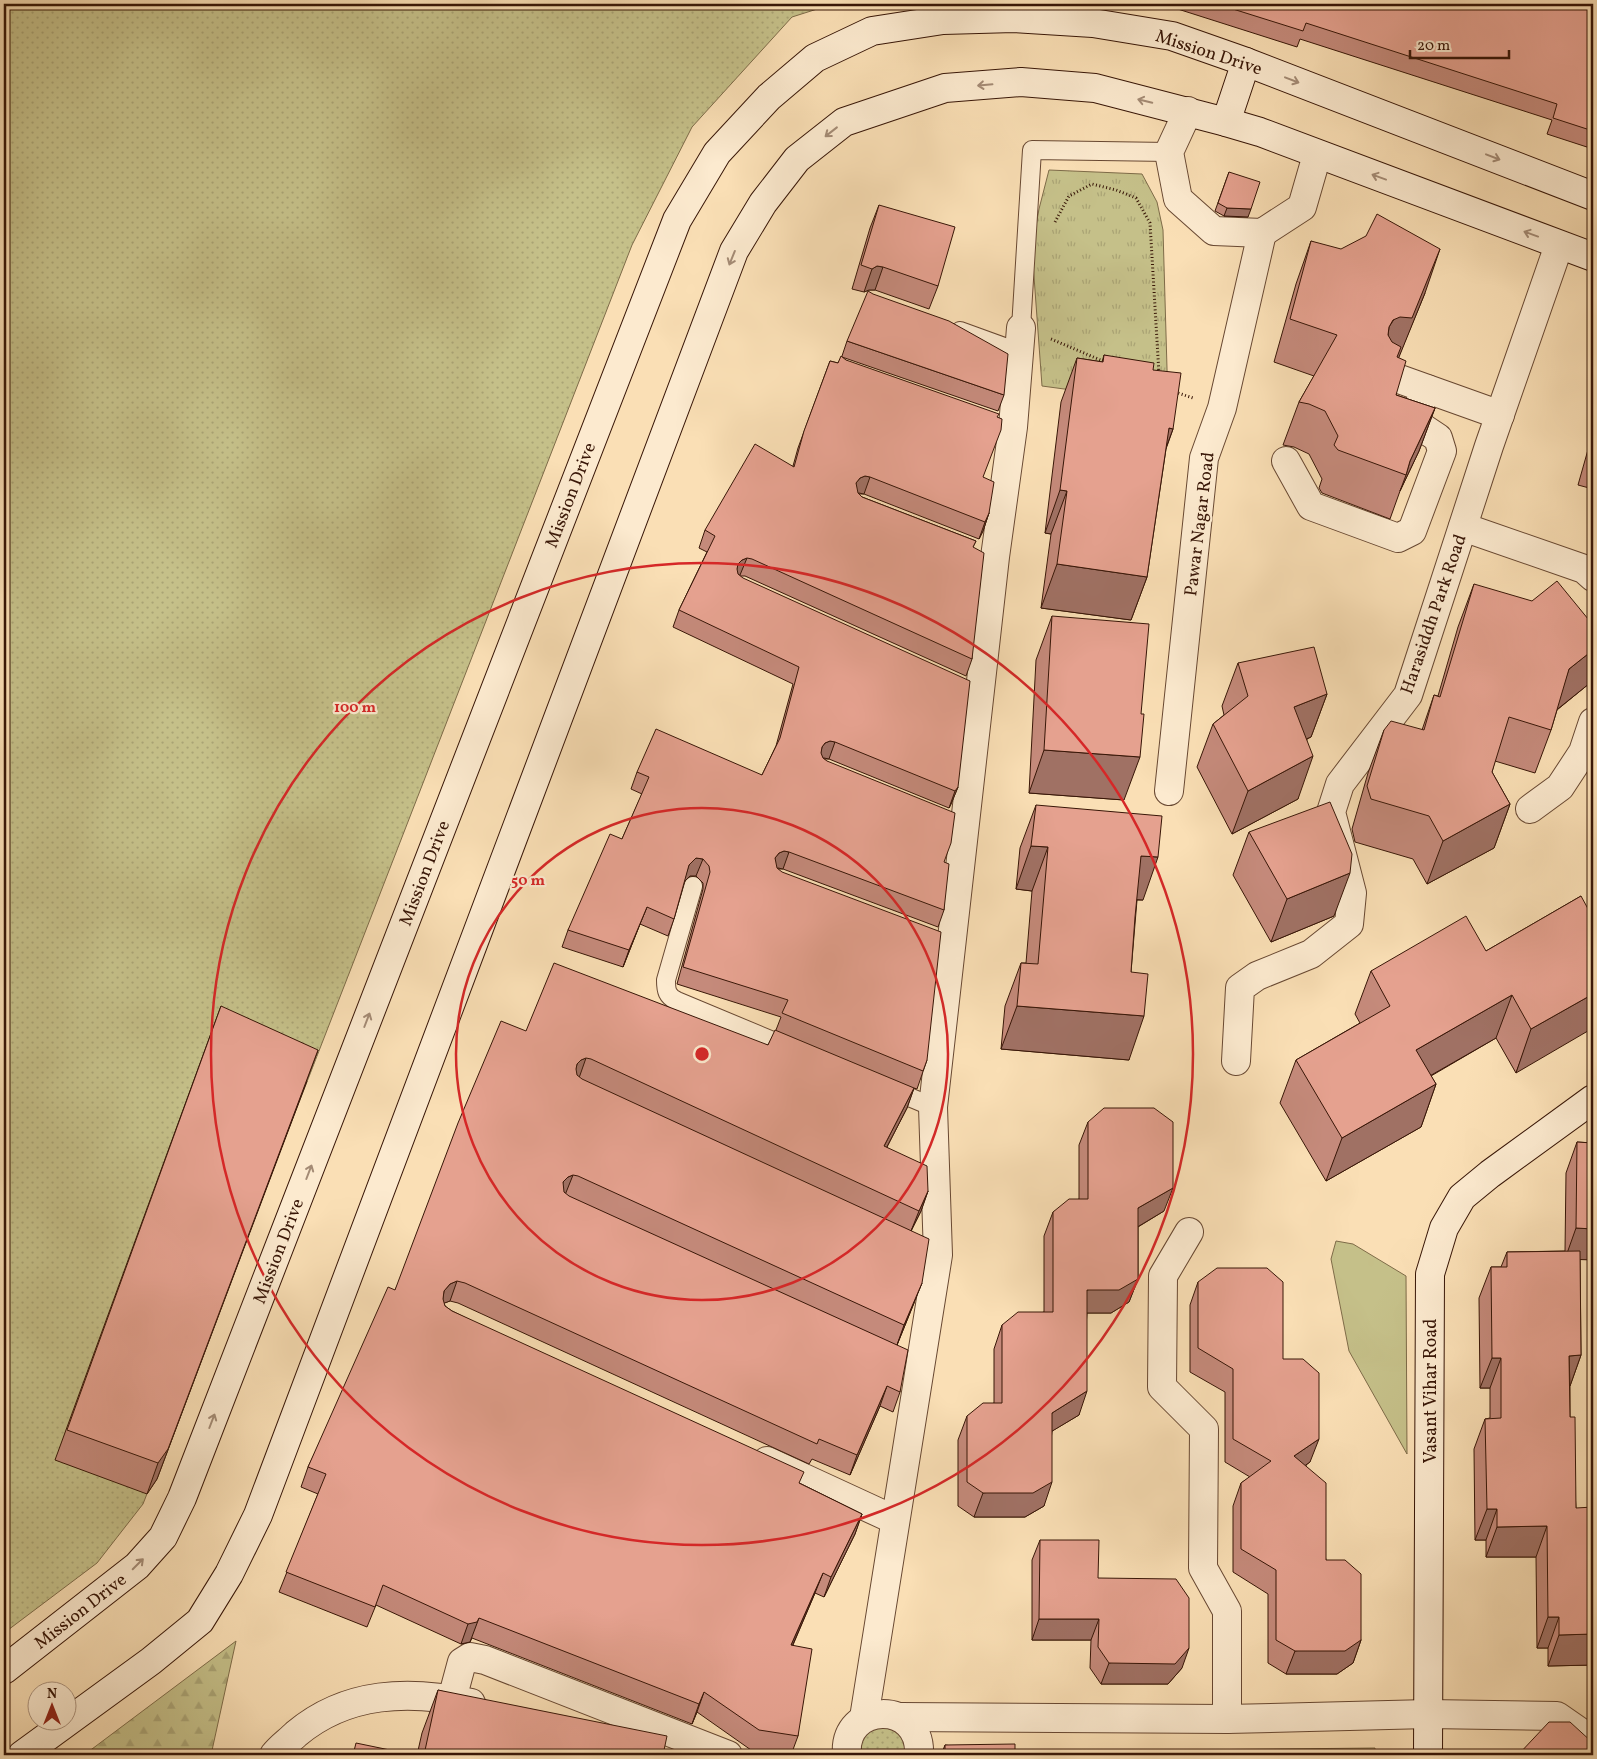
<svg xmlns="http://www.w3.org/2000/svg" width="1597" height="1759" font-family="Vollkorn,serif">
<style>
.grass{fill:url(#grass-dots);stroke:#7e6b48}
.forest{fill:url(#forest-firs);stroke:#7e6b48}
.park{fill:url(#park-tufts);stroke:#7e6b48}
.garden{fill:#c5c089;stroke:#7e6b48}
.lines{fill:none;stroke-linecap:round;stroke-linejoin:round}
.lane-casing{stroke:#684832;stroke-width:20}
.street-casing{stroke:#684832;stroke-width:30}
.secondary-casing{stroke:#381607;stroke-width:30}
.path{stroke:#381607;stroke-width:3;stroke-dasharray:1 2.5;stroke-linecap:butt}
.lane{stroke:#fceacf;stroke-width:18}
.street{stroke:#fceacf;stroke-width:28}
.secondary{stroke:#fceacf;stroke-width:28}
.wall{fill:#c58a7b;stroke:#381607}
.shaded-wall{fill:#a07164;stroke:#381607}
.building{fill:#e5a18f;stroke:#381607}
.oneway{stroke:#a48b75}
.ring{fill:none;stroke:#d62828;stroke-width:2.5}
.labels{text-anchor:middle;stroke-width:4.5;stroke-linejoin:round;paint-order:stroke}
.street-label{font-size:18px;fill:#381607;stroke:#fceacf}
.centre{fill:#d62828;stroke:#fceacf;stroke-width:2.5}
.ring-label{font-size:15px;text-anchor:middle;font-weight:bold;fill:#d62828;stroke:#fceacf;stroke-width:4.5;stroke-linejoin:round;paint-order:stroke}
</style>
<defs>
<pattern id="grass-dots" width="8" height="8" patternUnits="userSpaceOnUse" patternTransform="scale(1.25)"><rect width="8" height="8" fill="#c5c089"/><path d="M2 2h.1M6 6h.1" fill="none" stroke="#aaa475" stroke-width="1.8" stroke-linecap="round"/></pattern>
<pattern id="forest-firs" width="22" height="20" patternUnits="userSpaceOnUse" patternTransform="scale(1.25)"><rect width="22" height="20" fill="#c5c089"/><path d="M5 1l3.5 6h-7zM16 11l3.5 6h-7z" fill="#aaa475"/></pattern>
<pattern id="park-tufts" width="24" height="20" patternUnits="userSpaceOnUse" patternTransform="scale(1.25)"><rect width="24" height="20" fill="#c5c089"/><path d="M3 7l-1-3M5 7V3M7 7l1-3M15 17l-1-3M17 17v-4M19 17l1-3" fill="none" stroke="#aaa475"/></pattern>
</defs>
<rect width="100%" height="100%" fill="#fadfb5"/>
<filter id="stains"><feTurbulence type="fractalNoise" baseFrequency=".004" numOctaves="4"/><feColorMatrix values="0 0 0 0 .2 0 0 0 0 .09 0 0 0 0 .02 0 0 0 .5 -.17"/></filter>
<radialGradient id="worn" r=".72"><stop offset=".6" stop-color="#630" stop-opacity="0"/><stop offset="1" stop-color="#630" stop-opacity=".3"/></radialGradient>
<g class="grass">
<path d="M4 4H833L792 17 692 127 632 245 143 1504 97 1563 4 1633Z"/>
<path d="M877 1727C899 1729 903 1733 907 1755H858L862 1736Z"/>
</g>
<path class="forest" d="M236 1641 211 1755H84Z"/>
<g class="park">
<path d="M1049 170 1142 174 1157 202 1163 230 1168 403 1042 386 1032 249 1039 209Z"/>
<path d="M1375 1748V1755H1182V1750Z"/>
</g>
<path class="garden" d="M1336 1241 1353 1244 1406 1276 1407 1454 1349 1351 1331 1259Z"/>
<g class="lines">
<defs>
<g id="lane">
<path d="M1021 328 1032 150 1169 152"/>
<path d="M960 331 1018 352"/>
<path d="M693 886 666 980C666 991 667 996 677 1001L792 1049"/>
<path d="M890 1089 933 1107"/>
</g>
<g id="street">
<path d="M1188 111 1169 152 1178 199 1214 231 1262 233 1302 207 1317 155"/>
<path d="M1388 375 1500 415"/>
<path d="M1286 461 1311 506 1398 538 1412 531 1442 451 1438 438 1417 424 1415 413 1427 389"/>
<path d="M1463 527 1584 569 1593 577"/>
<path d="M1169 791 1204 458 1222 408 1262 233"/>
<path d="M1530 809 1560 787 1583 752 1593 722"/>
<path d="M1236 1061 1240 988 1257 976 1311 954 1349 924 1352 893 1331 812 1340 784 1408 695 1489 446 1559 245"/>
<path d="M1189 1232 1163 1276 1162 1387 1204 1429 1203 1568 1227 1611V1719"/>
<path d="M767 1461 895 1520"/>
<path d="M452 1699 462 1662 470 1657 485 1660 728 1755"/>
<path d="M900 1717 1227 1719 1428 1714 1557 1716 1593 1741"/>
<path d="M864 1718 938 1255 933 1107 995 557 1013 427 1021 328"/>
<path d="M274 1755C280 1747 289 1741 296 1734 347 1691 410 1690 471 1703"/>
<path d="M847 1755C842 1702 922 1699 919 1755"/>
</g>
<g id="secondary">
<path d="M1226 122 1246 62"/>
<path d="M4 1670 137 1566 163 1537 182 1498 677 220 717 153 769 97 815 58 872 31 943 20 1014 18 1093 23 1172 36 1246 62 1593 196"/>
<path d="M22 1755 151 1661 200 1621 229 1574 258 1515 734 251 763 203 797 159 844 122 945 88 1021 82 1095 88 1226 122 1260 132 1593 257"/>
<path d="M1428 1755 1430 1274 1444 1228 1462 1197 1490 1174 1593 1099"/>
</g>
</defs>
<use href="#lane" class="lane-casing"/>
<use href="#street" class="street-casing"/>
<use href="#secondary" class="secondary-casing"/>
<g class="path">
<path d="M1055 222 1069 196 1092 184 1116 190 1136 198 1150 223 1159 374"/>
<path d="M1051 339 1105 362"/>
<path d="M1175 392 1193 398"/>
</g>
<use href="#lane" class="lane"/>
<use href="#street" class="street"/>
<use href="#secondary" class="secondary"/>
</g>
<g class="wall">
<path d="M1162 4H1593V149L1547 134 1552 120 1300 39 1297 47Z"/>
<path d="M1229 172 1248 217 1224 216 1215 211Z"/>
<path d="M879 205 938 286 929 309 875 290H869L864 292 852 289 870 228Z"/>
<path d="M1311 241 1425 293 1398 358 1396 395 1435 408 1419 451 1400 491 1390 519 1322 493 1319 488 1322 479 1309 454 1294 447 1283 445 1299 402 1314 376 1274 362 1296 284Z"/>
<path d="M847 341 1004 395 998 411 842 357 983 477 989 513 983 531 979 539 864 494H859L862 497 976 541 973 547 972 659 966 676 745 576H740L958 787 951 804 949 808 829 759H824L944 862V910L938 927 783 869H778L927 1060 917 1089 914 1088 907 1108 887 1147 928 1191 921 1211 911 1231 914 1303 897 1345 900 1392 893 1412 880 1406 850 1475 812 1459 809 1464 458 1303 450 1301 444 1303 445 1306 452 1311 862 1514 855 1534 824 1597 815 1593 793 1645 798 1736 791 1755H784L751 1750 697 1712 692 1724 472 1638 470 1642 461 1644 376 1605 367 1627 279 1592 318 1494 301 1487 308 1467 395 1290 526 1031 768 1045 776 1030 781 1017 677 984 703 889V883L696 876H690L685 881 674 919 668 936 640 924 623 967 562 947 568 930 622 839 642 794 631 789 637 772 762 775 776 746 793 684 673 627 679 610 707 552 699 548 705 530 793 466 798 448 830 361 838 363 842 356Z"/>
<path d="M1104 355 1153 370 1173 429 1166 449 1147 577 1131 620 1041 608 1051 534 1045 533 1061 402 1077 358 1102 362Z"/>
<path d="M1593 432V489L1578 485Z"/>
<path d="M1474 584 1590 683 1557 710 1551 730 1535 773 1495 761 1492 772 1510 804 1494 848 1427 884 1413 859 1355 842 1352 829 1368 773 1384 730H1422L1434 695 1438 696 1458 627Z"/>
<path d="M1052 616 1124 800 1029 793 1036 660Z"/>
<path d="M1238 663 1327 694 1311 737 1307 739 1298 799 1232 834 1197 767 1213 724 1224 715 1222 706Z"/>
<path d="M1036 805 1143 900H1137L1131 972 1129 1060 1001 1049 1005 1006 1021 963H1026L1032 891 1016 889 1020 848Z"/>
<path d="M1249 832 1334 916 1271 942 1233 875Z"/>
<path d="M1581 896 1516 1073 1496 1038 1431 1076 1436 1084 1421 1127 1326 1181 1280 1103 1296 1060 1360 1023 1355 1014 1371 971 1486 951Z"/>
<path d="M221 1006 307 1081 157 1479 147 1494 55 1460Z"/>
<path d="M1088 1122 1164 1211 1138 1227V1279L1129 1302 1111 1313H1087L1079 1415 1052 1431 1044 1506 1025 1517H974L958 1506V1440L967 1416 994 1403V1349L1002 1325 1044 1312V1236L1053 1212 1079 1199V1145Z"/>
<path d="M1577 1142 1593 1143V1260L1580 1259 1581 1355 1570 1386V1417L1576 1508 1593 1665 1548 1666V1648H1537L1536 1557H1486V1540H1475L1474 1449 1485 1419 1490 1418V1388H1480L1479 1298 1491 1267H1501L1507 1252 1565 1251 1566 1173Z"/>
<path d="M1198 1282 1283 1359 1310 1462 1306 1465 1326 1560 1361 1640 1353 1663 1337 1674H1286L1268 1663V1594L1233 1572V1506L1241 1483 1250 1477 1225 1462V1392L1190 1372V1305Z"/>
<path d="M1040 1540 1098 1578 1182 1668 1168 1684H1101L1090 1668 1091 1640H1032V1560Z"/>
<path d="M438 1690 663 1755H417L422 1733Z"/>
<path d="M945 1745 1015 1755H941Z"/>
</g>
<g class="shaded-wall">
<path d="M1227 208 1251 209 1248 217 1224 216Z"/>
<path d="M1440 249 1425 293 1397 362 1385 360 1389 327Z"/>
<path d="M877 266 883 267 875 290H869L864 292 872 269Z"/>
<path d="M1435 408 1419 451 1400 491 1406 475 1410 461Z"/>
<path d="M1169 428 1173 429 1157 472Z"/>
<path d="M865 476 870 477 864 494 859 493 854 495 856 483 860 478Z"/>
<path d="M1060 490 1067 491 1051 534 1045 533Z"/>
<path d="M989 513 983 531 979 539 985 522Z"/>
<path d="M747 558 740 575 735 577 738 564 742 560Z"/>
<path d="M1057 564 1147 577 1131 620 1041 608Z"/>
<path d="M1593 650V674L1590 683 1554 712 1569 669Z"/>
<path d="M1327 694 1311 737 1279 750 1294 707Z"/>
<path d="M830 741 835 742 829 759 824 758 819 760 822 747 825 743Z"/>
<path d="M1044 750 1140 757 1124 800 1029 793Z"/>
<path d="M1313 756 1298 799 1232 834 1248 791Z"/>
<path d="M958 787 951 804 949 808 955 791Z"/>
<path d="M1510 804 1494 848 1427 884 1443 841Z"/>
<path d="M1031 846 1048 847 1032 891 1016 889Z"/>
<path d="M784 851 789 852 783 869 778 868 773 871 775 858 779 853Z"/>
<path d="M1141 856 1158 857 1143 900 1125 899Z"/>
<path d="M696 858 703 859 696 876H690L683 883 689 865Z"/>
<path d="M1350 873 1334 916 1271 942 1287 899Z"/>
<path d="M647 907 640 924 623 967 629 950Z"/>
<path d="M1593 994V1028L1516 1073 1531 1029Z"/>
<path d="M1512 995 1496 1038 1400 1093 1416 1050Z"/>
<path d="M1017 1006 1144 1016 1129 1060 1001 1049Z"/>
<path d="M318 1050 157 1479 147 1494 158 1463Z"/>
<path d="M586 1058 579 1078 573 1080 577 1064 581 1060Z"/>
<path d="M1436 1084 1421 1127 1326 1181 1342 1138Z"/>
<path d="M914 1088 907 1108 877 1166 884 1146Z"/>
<path d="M573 1175 565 1195 560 1197 563 1182 568 1177Z"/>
<path d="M1173 1188 1164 1211 1129 1232 1138 1208Z"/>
<path d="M928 1191 921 1211 911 1231 919 1211Z"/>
<path d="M1576 1228 1593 1229V1260L1565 1259Z"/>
<path d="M1138 1279 1129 1302 1111 1313H1079L1087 1290Z"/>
<path d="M457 1281 450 1301 442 1304 444 1291 450 1284Z"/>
<path d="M922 1283 914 1303 897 1345 904 1325Z"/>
<path d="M1581 1355 1570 1386 1569 1356Z"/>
<path d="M1492 1358H1501L1490 1388H1480Z"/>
<path d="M887 1386 880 1406 850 1475 857 1455Z"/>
<path d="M1087 1391 1079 1415 1044 1436 1052 1413Z"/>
<path d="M1319 1439 1310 1462 1286 1479 1294 1456Z"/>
<path d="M1052 1482 1044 1506 1025 1517H974L983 1493Z"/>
<path d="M1487 1509H1497L1486 1540H1475Z"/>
<path d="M862 1514 855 1534 824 1597 831 1577Z"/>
<path d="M1547 1526 1536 1557H1486L1497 1527Z"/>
<path d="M823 1573 815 1593 784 1665 791 1645Z"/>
<path d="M1548 1617H1559L1548 1648H1537Z"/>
<path d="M479 1618 470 1642 461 1644 468 1624Z"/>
<path d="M1039 1619H1099L1091 1640H1032Z"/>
<path d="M1593 1634V1665L1548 1666 1559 1635Z"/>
<path d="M1361 1640 1353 1663 1337 1674H1286L1295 1651Z"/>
<path d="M1189 1648 1182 1668 1168 1684H1101L1109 1663Z"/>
<path d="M704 1692 697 1712 692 1724 699 1704Z"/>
</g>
<g class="building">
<path d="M1217 4H1593V131L1553 118 1557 104 1306 23 1303 31Z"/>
<path d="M1229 172 1260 182 1251 209 1227 208 1218 203Z"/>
<path d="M879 205 955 227 938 286 883 267 877 266 872 269 861 265Z"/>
<path d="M1377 214 1440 249 1412 318 1400 317 1393 320 1389 327 1388 335 1392 342 1401 347 1397 357 1406 361 1396 395 1435 408 1410 461 1406 475 1338 450 1334 445 1338 436 1325 411 1309 404 1299 402 1337 335 1290 319 1311 241 1341 249 1366 236Z"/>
<path d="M868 291 873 294 949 321 1008 354 1004 395 847 341Z"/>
<path d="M1104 355 1154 363 1153 370 1181 373 1173 429 1169 428 1147 577 1057 564 1067 491 1060 490 1077 358 1103 362Z"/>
<path d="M841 356 846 360 999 414 997 417 1002 419 1001 430 983 477 994 482 989 513 985 522 870 477 865 476 860 478 856 483 858 493 862 497 976 541 973 547 984 553 972 659 752 559 747 558 742 560 738 564 737 569 738 574 743 578 970 681 958 787 955 791 835 742 830 741 825 743 822 747 821 753 823 758 827 761 955 813 951 843 944 862 949 864 944 910 789 852 784 851 779 853 775 858 777 868 782 872 941 932 927 1060 923 1071 782 1013 788 1000 683 967 710 872 709 866 703 859 696 858 689 865 674 919 647 907 629 950 568 930 610 834 622 839 649 777 637 772 656 729 762 775 780 738 799 667 679 610 715 536 705 530 755 444 794 467 804 431 830 361 838 363Z"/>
<path d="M1557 581 1593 625V650L1569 669 1551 730 1509 717 1492 772 1510 804 1443 841 1429 816 1371 799 1367 786 1384 730 1391 721 1424 730 1434 695 1440 697 1474 584 1532 601Z"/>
<path d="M1052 616 1149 624 1141 714H1144L1140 757 1044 750Z"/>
<path d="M1314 647 1327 694 1294 707 1313 756 1248 791 1213 724 1248 696 1238 663Z"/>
<path d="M1330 802 1352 854 1350 873 1287 899 1249 832Z"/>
<path d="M1036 805 1162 816 1158 857 1141 856 1135 917 1131 972 1148 974 1144 1016 1017 1006 1021 963 1038 964 1048 847 1031 846Z"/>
<path d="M1581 896 1593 918V994L1531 1029 1512 995 1416 1050 1436 1084 1342 1138 1296 1060 1390 1006 1371 971 1466 916 1486 951Z"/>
<path d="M554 963 768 1045 775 1030 914 1088 884 1146 927 1166 928 1191 919 1211 591 1059 586 1058 581 1060 577 1064 576 1069 577 1075 582 1079 929 1239 922 1283 904 1325 578 1176 573 1175 568 1177 563 1182 564 1192 569 1196 908 1350 900 1392 887 1386 857 1455 819 1439 817 1444 465 1283 457 1281 450 1284 444 1291 443 1299 445 1306 452 1311 804 1472 799 1483 862 1514 831 1577 823 1573 791 1645 812 1649 798 1736 759 1730 704 1692 699 1704 479 1618 477 1622 468 1624 383 1585 375 1607 286 1572 326 1474 308 1467 388 1287 395 1290 458 1123 501 1021 526 1031Z"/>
<path d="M221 1006 318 1050 168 1449 158 1463 67 1430Z"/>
<path d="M1104 1108H1154L1173 1122V1188L1138 1208V1279L1119 1290H1087V1391L1052 1413V1482L1033 1493H983L967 1482V1416L983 1403H1002V1325L1018 1312H1053V1212L1069 1199H1088V1122Z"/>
<path d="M1577 1142 1593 1143V1229L1576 1228Z"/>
<path d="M1580 1251 1581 1355 1569 1356 1570 1417H1575L1576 1508 1593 1507V1634L1559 1635V1617H1548L1547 1526 1497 1527V1509H1487L1485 1419 1501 1418V1358H1492L1491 1267H1507V1252Z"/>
<path d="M1217 1268H1267L1283 1282V1359H1303L1319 1373V1439L1294 1456 1326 1483V1560H1345L1361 1574V1640L1345 1651H1295L1276 1640V1570L1241 1549V1483L1271 1461 1233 1439V1369L1198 1348V1282Z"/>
<path d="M1040 1540H1099L1098 1578 1176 1579 1189 1598V1648L1175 1664 1109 1663 1098 1647 1099 1619H1039Z"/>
<path d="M438 1690 667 1736 663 1755H424Z"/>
<path d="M1549 1722H1570L1593 1743V1755H1518Z"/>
<path d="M356 1743 414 1755H353Z"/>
<path d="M1015 1744V1755H945V1745Z"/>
</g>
<defs><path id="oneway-shaft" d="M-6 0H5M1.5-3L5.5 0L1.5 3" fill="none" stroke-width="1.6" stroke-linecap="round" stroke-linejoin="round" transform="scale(1.25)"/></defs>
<g class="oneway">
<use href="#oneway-shaft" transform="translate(1292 80) rotate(21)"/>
<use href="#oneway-shaft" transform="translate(985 85) rotate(175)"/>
<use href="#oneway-shaft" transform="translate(1145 101) rotate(-166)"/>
<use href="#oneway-shaft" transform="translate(831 132) rotate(142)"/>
<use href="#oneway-shaft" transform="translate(1493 157) rotate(21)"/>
<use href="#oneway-shaft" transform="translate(1379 177) rotate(-160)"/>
<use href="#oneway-shaft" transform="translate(1531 234) rotate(-160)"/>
<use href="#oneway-shaft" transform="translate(732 258) rotate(112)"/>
<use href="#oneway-shaft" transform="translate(367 1020) rotate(-69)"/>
<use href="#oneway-shaft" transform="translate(309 1172) rotate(-69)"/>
<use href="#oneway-shaft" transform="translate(212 1421) rotate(-69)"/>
<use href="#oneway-shaft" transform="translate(138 1564) rotate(-45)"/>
</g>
<g class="ring">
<circle cx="702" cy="1054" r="246"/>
<circle cx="702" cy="1054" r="491"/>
</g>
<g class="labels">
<g class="street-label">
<text transform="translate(1209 52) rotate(18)" y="6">Mission Drive</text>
<text transform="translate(570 495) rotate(-69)" y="6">Mission Drive</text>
<text transform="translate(1199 524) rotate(-83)" y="6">Pawar Nagar Road</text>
<text transform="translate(1433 614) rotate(-71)" y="6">Harasiddh Park Road</text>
<text transform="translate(424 873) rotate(-69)" y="6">Mission Drive</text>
<text transform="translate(278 1251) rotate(-69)" y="6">Mission Drive</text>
<text transform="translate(1430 1391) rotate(-90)" y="6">Vasant Vihar Road</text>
<text transform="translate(80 1611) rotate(-38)" y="6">Mission Drive</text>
</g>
</g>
<circle cx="702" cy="1054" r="8" class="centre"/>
<g class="ring-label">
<text x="355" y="712">100 m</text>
<text x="528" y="885">50 m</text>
</g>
<rect width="1597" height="1759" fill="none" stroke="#fadfb5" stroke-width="20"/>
<rect x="5" y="5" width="1587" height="1749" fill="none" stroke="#381607" stroke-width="2.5"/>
<rect x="10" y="10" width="1577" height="1739" fill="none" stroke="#381607"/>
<g transform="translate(52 1706)"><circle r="24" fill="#fceacf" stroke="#ae957f"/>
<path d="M0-4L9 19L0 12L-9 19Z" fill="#8f2418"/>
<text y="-8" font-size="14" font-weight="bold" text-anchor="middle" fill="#381607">N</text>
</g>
<path d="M1410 50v8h99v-8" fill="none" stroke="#381607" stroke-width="2.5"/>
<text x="1417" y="50" font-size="15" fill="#381607" stroke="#fceacf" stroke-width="4" paint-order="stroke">20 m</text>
<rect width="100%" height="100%" filter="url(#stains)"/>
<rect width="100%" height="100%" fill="url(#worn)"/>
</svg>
